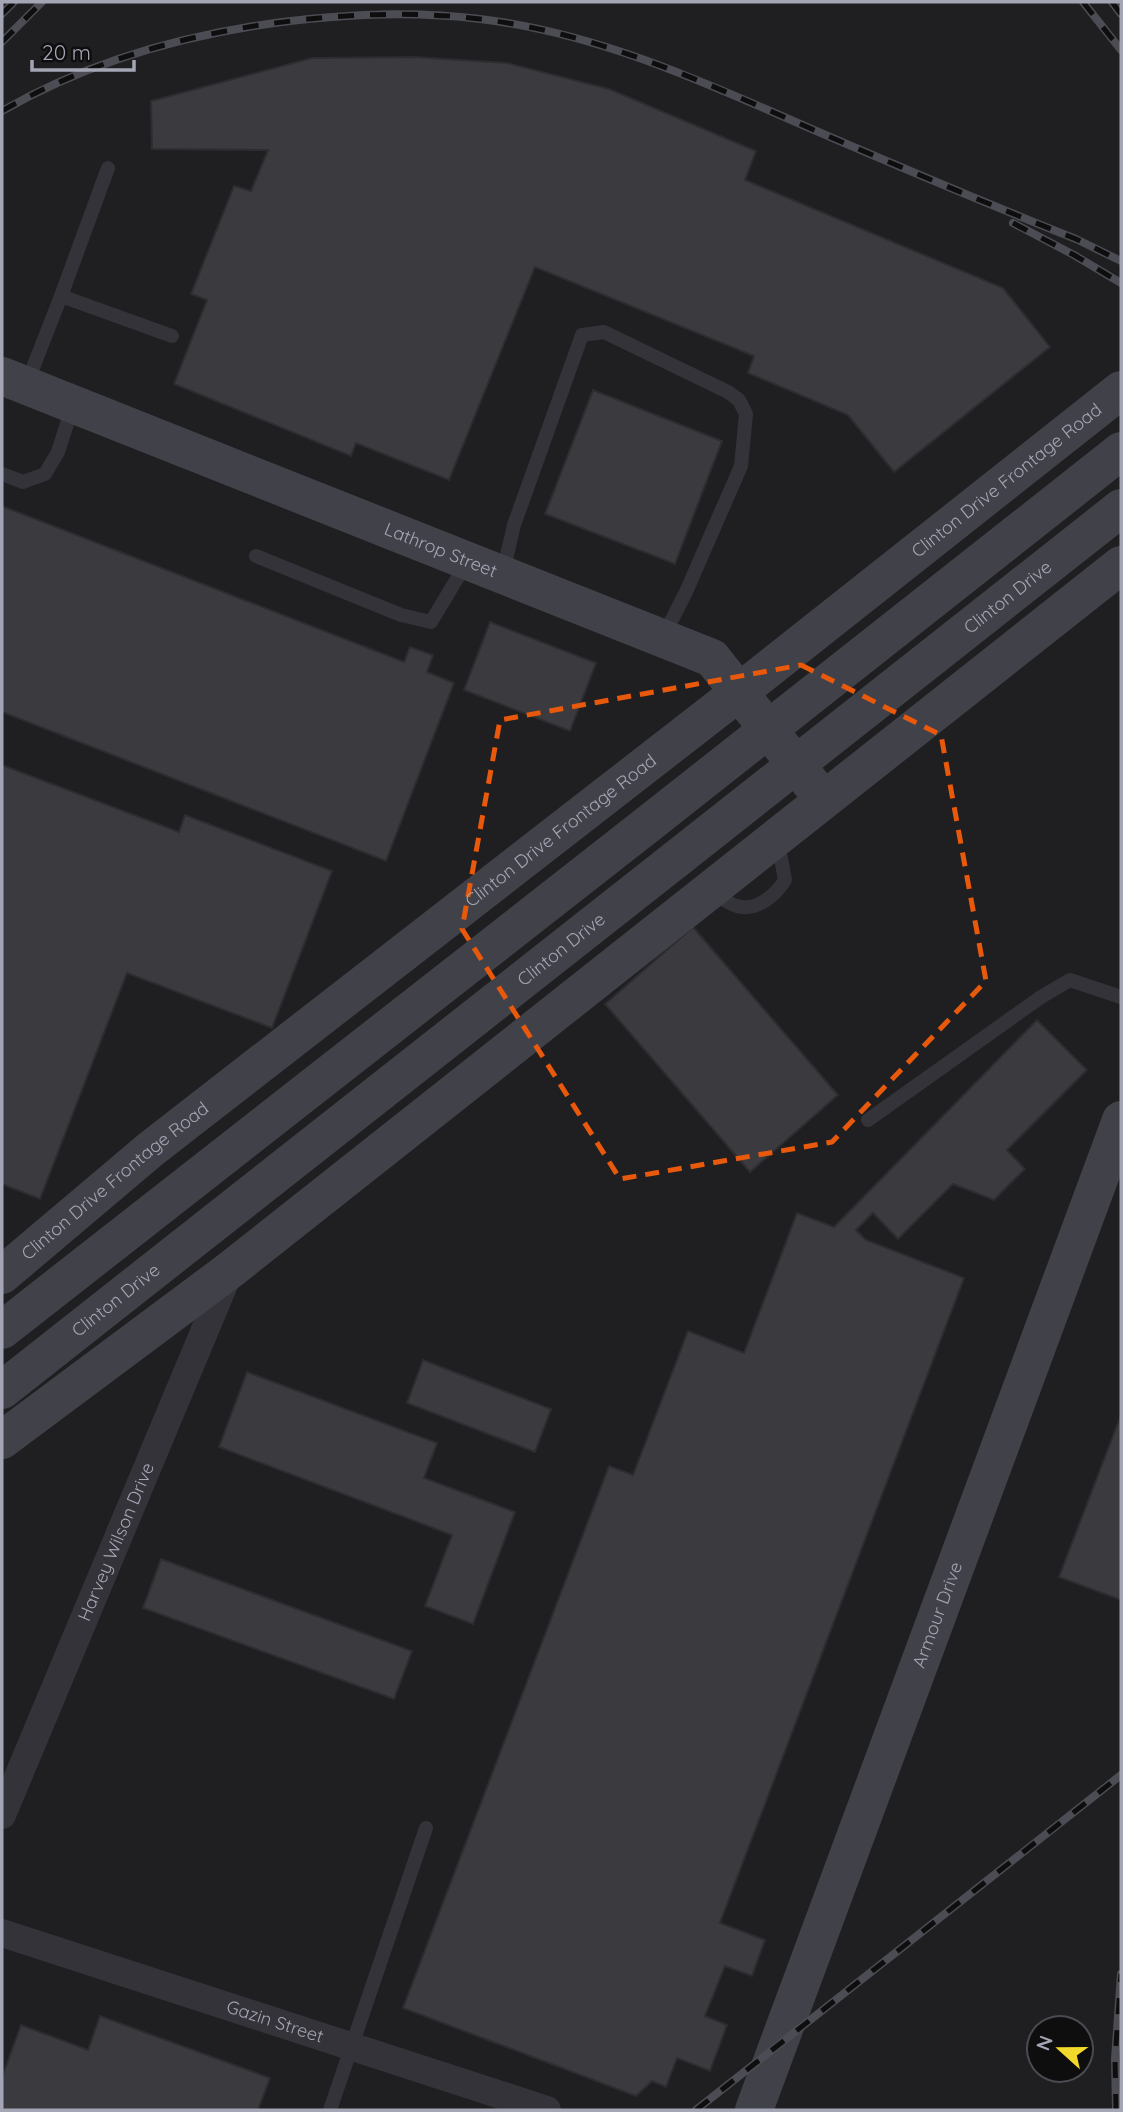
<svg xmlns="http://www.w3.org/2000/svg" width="1123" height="2112" font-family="Quicksand,sans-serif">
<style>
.built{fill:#1f1f21;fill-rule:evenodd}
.building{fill:#3a3a3f;stroke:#2d2c30;stroke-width:2}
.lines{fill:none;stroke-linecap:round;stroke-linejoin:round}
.lane{stroke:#343339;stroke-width:14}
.street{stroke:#343339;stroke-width:28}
.secondary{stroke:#414249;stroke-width:38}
.rail-casing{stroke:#4c4d54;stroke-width:8}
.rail{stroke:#0e0e0f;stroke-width:5;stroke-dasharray:16;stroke-linecap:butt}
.secondary-bridge{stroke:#414249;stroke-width:38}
.marked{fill:none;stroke:#e8590c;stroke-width:5;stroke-dasharray:14 9;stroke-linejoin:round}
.labels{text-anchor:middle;stroke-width:7;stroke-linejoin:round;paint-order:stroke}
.street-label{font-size:18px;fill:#a4a6b5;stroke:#0e0e0f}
</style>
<rect width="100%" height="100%" fill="#131214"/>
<path class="built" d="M2 2H1121V2110H2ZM1039 2028H1081V2070H1039Z"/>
<g class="building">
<path d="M415 57 507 63 609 89 756 151 745 180 1003 288 1050 347 894 472 848 415 748 373 754 356 535 267 449 480 356 443 351 456 174 384 207 300 191 294 234 186 251 191 268 150 152 149 151 101 312 58Z"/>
<path d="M593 390 722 441 675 564 545 514Z"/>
<path d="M2 506 404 662 410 647 433 655 427 672 454 683 386 861 2 712Z"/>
<path d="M490 622 596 663 570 731 464 690Z"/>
<path d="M2 765 179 832 185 815 332 871 272 1028 127 973 40 1199 2 1184Z"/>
<path d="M693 927 838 1095 750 1172 605 1004Z"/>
<path d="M1037 1020 1087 1070 1007 1150 1025 1169 994 1200 953 1184 898 1239 873 1213 856 1230 866 1240 964 1278 720 1923 765 1940 752 1976 725 1966 705 2016 727 2025 710 2071 677 2058 666 2087 652 2081 636 2096 403 2008 609 1466 633 1475 688 1331 744 1353 797 1213 834 1227Z"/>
<path d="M423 1360 551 1409 535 1452 407 1403Z"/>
<path d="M247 1372 437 1443 424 1478 515 1512 473 1624 425 1606 452 1535 219 1447Z"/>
<path d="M1121 1415V1600L1059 1577Z"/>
<path d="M161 1559 412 1651 394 1699 143 1608Z"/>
<path d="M100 2016 270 2078 258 2110H2V2077L21 2025 88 2050Z"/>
</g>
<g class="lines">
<g class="lane">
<path d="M61 296 108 168"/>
<path d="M27 383 61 296 172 336"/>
<path d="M2 474 23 482 45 474 58 452 73 405"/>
<path d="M256 556 401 615 431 622 467 562"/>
<path d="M503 572 514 525 582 335 604 332 728 392 739 400 746 414 741 466 686 592 663 637"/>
<path d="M711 891C719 896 728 904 737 906 756 912 776 895 785 880L781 858 773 842"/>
<path d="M868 1120 1041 997 1070 980 1121 997"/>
<path d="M330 2110 426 1828"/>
</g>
<g class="street">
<path id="s1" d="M2 1815 230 1270"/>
<path id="s2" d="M2 1933 547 2110"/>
</g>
<g class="secondary">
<path id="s3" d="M2 376 712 658 816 790"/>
<path id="s4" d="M2 1275 151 1149 738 693 1121 390"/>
<path d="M2 1330 647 825"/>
<path id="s5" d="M2 1390 675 860"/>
<path d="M2 1440 230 1270 1121 565"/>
<path id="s6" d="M754 2110 1121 1120"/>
</g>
<defs>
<g id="rail">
<path d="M1083 2 1121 50"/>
<path d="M1112 2 1121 14"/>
<path d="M2 14 14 2"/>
<path d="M2 42 42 2"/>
<path d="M2 111C79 67 166 40 254 26 327 15 406 10 480 19 598 33 706 83 814 130 900 167 988 204 1076 239L1121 261"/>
<path d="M1013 223 1074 255 1121 283"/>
<path d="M696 2110 1121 1775"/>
<path d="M1116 2110 1115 2059 1121 1974"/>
</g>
</defs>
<use href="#rail" class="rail-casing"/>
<use href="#rail" class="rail"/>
<g class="secondary-bridge">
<path d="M647 825 1121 451"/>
<path id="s7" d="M675 860 1121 508"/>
</g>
</g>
<path class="marked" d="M801 665 941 735 986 981 832 1142 620 1179 462 929 500 720Z"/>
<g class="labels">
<g class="street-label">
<text dy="6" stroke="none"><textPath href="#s4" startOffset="1281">Clinton Drive Frontage Road</textPath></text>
<text dy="6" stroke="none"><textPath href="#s3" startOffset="472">Lathrop Street</textPath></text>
<text dy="6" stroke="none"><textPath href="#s7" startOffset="424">Clinton Drive</textPath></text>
<text dy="6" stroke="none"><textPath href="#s4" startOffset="714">Clinton Drive Frontage Road</textPath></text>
<text dy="6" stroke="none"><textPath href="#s5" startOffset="712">Clinton Drive</textPath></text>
<text dy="6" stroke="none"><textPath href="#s4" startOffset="147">Clinton Drive Frontage Road</textPath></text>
<text dy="6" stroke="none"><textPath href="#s5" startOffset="145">Clinton Drive</textPath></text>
<text dy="6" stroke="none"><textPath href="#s1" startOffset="296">Harvey Wilson Drive</textPath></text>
<text dy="6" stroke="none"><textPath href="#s6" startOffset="528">Armour Drive</textPath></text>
<text dy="6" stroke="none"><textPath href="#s2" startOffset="287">Gazin Street</textPath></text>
</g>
</g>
<rect width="1123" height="2112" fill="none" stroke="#a4a6b5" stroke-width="7"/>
<g transform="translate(1060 2049) rotate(291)"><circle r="33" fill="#0e0e0f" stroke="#4a4b51" stroke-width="2"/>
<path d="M0-5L12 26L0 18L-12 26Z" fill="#f3d92c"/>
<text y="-10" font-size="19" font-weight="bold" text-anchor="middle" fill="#a4a6b5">N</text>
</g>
<path d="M32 60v10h102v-10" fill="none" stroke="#a4a6b5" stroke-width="3.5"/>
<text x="42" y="60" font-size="21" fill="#a4a6b5" stroke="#0e0e0f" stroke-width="5" paint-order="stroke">20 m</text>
</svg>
